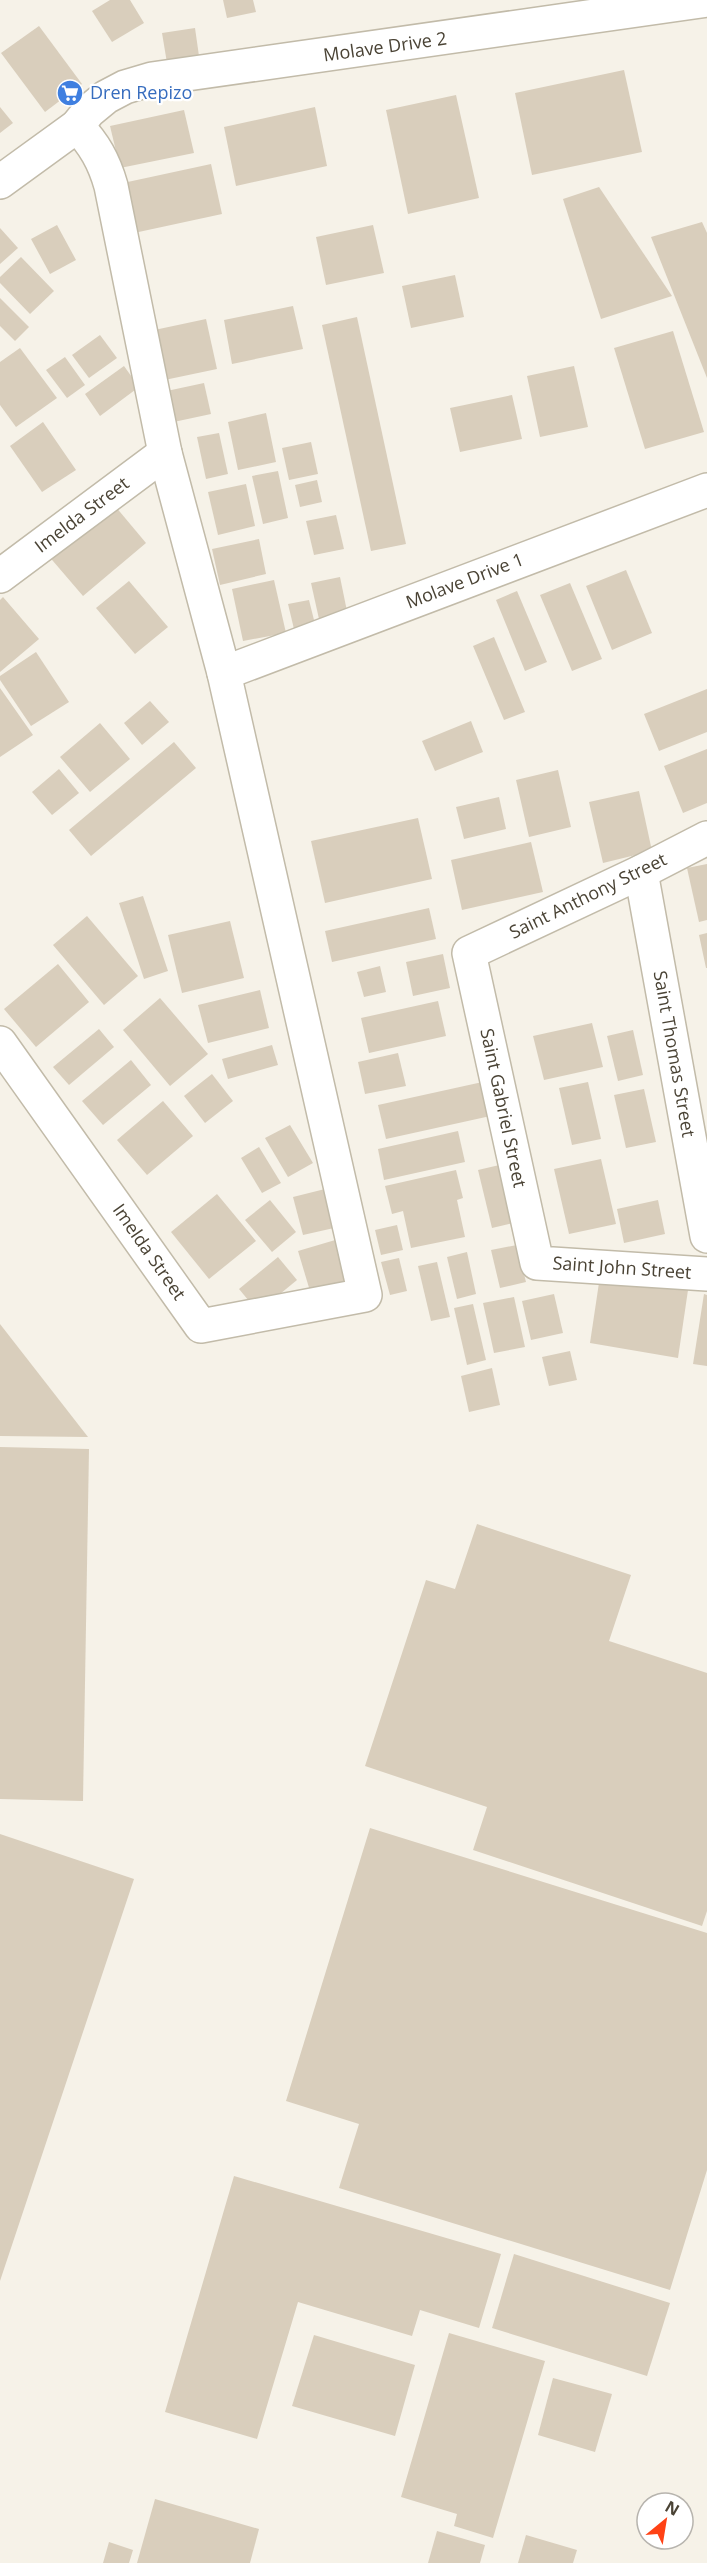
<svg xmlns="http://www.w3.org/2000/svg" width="707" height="2563" font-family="'Open Sans',sans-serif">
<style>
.building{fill:#d9cebc}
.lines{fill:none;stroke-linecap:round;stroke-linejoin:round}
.minor-casing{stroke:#c2bba9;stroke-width:36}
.minor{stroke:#fff;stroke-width:33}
.labels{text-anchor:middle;stroke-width:4.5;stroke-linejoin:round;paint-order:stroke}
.street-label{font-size:18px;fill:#4a4335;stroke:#fff}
.shop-label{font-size:18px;fill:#366cbe;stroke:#fff;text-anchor:start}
</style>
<rect width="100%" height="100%" fill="#f6f2e8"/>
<g class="building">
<path d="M110 0H130L144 23 112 42 92 11Z"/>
<path d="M223 0H253L256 12 227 18Z"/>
<path d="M39 26 82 84 45 112 1 53Z"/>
<path d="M195 28 200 63 168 69 162 33Z"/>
<path d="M624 70 642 152 532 175 515 93Z"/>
<path d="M456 95 479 198 408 214 386 110Z"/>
<path d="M0 107 13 123 0 133Z"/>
<path d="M315 107 327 166 236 186 224 127Z"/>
<path d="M184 110 194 153 120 168 110 126Z"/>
<path d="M211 164 222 214 134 233 123 183Z"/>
<path d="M599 187 672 296 601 319 563 199Z"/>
<path d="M702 222 707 233V378L651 237Z"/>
<path d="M57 225 76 260 50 274 31 239Z"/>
<path d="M373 225 384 273 326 285 316 237Z"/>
<path d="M0 228 18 248 0 264Z"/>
<path d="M21 257 54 291 30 314 0 283V277Z"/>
<path d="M455 275 464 317 411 328 402 286Z"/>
<path d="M0 298 29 327 15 341 0 326Z"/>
<path d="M293 306 303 349 232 364 224 320Z"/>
<path d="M357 317 406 544 371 551 322 325Z"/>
<path d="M206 319 217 369 155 382 145 332Z"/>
<path d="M673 331 704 432 645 449 614 348Z"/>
<path d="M100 335 117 358 89 378 72 355Z"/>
<path d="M20 348 57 398 16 427 0 405V362Z"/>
<path d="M65 357 85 385 67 398 46 370Z"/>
<path d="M124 366 139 387 100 416 85 394Z"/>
<path d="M574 366 588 427 540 437 527 376Z"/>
<path d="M204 383 211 414 169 423 162 392Z"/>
<path d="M512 395 522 439 460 452 450 408Z"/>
<path d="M266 413 276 462 238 470 228 422Z"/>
<path d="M43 422 76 470 42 492 10 446Z"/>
<path d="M219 433 228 474 206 479 197 437Z"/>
<path d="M311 442 318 474 289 480 282 448Z"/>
<path d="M278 471 288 518 263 524 252 476Z"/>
<path d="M317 480 322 502 300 507 295 485Z"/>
<path d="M246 484 255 526 218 535 208 492Z"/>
<path d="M110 500 146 543 83 596 47 554Z"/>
<path d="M336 515 344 549 314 555 306 521Z"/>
<path d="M259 539 266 574 220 585 212 549Z"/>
<path d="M626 570 652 633 612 650 586 586Z"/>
<path d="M340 577 349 621 321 628 311 583Z"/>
<path d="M274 580 286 633 243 641 232 589Z"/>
<path d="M129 581 168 627 135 654 96 608Z"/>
<path d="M570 583 602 659 572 671 540 595Z"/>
<path d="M517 591 547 662 525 671 496 600Z"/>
<path d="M3 597 39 639 0 672V600Z"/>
<path d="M309 600 315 624 294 629 288 604Z"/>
<path d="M494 637 525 712 504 720 473 646Z"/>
<path d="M36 652 69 702 31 726 0 680V676Z"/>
<path d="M0 688 33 735 0 757Z"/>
<path d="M707 689V732L659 751 644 714Z"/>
<path d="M150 701 169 722 142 745 124 723Z"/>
<path d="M471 721 483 752 435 771 422 741Z"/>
<path d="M100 723 130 759 90 792 60 757Z"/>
<path d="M174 742 196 768 91 856 69 830Z"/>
<path d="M707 749V803L683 813 664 766Z"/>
<path d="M59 769 79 793 52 815 32 792Z"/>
<path d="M558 770 571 827 529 837 516 780Z"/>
<path d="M639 791 652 851 603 863 589 802Z"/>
<path d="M499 797 506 829 464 839 456 807Z"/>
<path d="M418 818 432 879 325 903 311 841Z"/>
<path d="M531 842 543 892 462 910 451 860Z"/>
<path d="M707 864V920L699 922 687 868Z"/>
<path d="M143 896 168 971 144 979 119 903Z"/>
<path d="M429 908 436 939 332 962 325 931Z"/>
<path d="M87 916 138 976 104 1005 53 945Z"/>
<path d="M230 921 244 978 182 993 168 935Z"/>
<path d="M707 933V968H706L699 935Z"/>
<path d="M443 954 450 988 413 996 406 962Z"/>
<path d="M58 964 89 1002 36 1047 4 1009Z"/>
<path d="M380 966 386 992 364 997 357 972Z"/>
<path d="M260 990 269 1028 208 1043 198 1005Z"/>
<path d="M160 998 208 1054 170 1086 123 1030Z"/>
<path d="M438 1001 446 1036 369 1053 361 1018Z"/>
<path d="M592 1023 603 1067 544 1080 533 1036Z"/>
<path d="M99 1029 114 1047 69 1085 53 1067Z"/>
<path d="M633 1030 643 1075 618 1081 607 1036Z"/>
<path d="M272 1045 278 1065 228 1079 222 1059Z"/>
<path d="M398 1053 406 1086 365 1094 358 1062Z"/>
<path d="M131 1060 151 1085 103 1125 82 1101Z"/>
<path d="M212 1074 233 1101 205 1123 184 1096Z"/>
<path d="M487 1081 495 1115 386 1139 378 1105Z"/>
<path d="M588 1082 601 1139 572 1145 559 1088Z"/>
<path d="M644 1089 656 1142 626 1148 614 1095Z"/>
<path d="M163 1101 193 1136 147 1175 117 1140Z"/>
<path d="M290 1125 313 1163 288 1177 265 1138Z"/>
<path d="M458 1131 465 1162 384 1180 378 1149Z"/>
<path d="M259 1147 281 1183 262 1193 241 1158Z"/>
<path d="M601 1159 616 1224 569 1234 554 1169Z"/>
<path d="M508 1163 522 1221 492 1228 478 1170Z"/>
<path d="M456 1170 463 1198 457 1200 465 1237 411 1248 403 1211 392 1214 385 1186Z"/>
<path d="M325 1189 334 1228 303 1235 293 1197Z"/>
<path d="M217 1194 256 1241 209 1279 171 1232Z"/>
<path d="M270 1200 296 1232 272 1252 245 1220Z"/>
<path d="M658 1200 665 1234 624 1243 617 1209Z"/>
<path d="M397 1225 403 1250 381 1255 375 1230Z"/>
<path d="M342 1238 354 1278 310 1291 298 1251Z"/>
<path d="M517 1245 526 1282 500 1288 491 1250Z"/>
<path d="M467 1252 476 1294 457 1299 447 1257Z"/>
<path d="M278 1257 297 1280 258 1312 239 1289Z"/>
<path d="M399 1258 407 1291 390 1295 381 1262Z"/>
<path d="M437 1262 450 1317 431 1321 418 1266Z"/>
<path d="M600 1276 688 1290 678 1358 590 1343Z"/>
<path d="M554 1294 563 1333 531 1340 522 1301Z"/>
<path d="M704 1294 707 1295V1366L693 1364Z"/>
<path d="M514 1297 525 1347 494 1353 483 1303Z"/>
<path d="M473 1304 486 1360 467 1365 454 1308Z"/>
<path d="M0 1324 88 1437 0 1436Z"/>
<path d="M570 1351 577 1380 549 1386 542 1357Z"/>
<path d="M492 1368 500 1405 469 1412 461 1376Z"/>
<path d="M0 1447 89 1449 83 1801 0 1799Z"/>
<path d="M477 1524 631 1575 609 1641 707 1673V1911L702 1926 473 1850 487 1807 365 1766 426 1580 455 1589Z"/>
<path d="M370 1828 707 1933V2170L670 2290 339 2188 359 2124 286 2101Z"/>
<path d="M0 1834 134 1879 0 2281Z"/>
<path d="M234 2176 501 2254 479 2328 420 2310 412 2336 298 2302 257 2439 165 2412Z"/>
<path d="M514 2254 670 2303 647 2376 492 2328Z"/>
<path d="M449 2333 545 2361 493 2538 454 2526 457 2514 401 2497Z"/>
<path d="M314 2335 415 2365 395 2436 292 2406Z"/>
<path d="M553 2378 612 2394 595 2452 538 2435Z"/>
<path d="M155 2499 259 2529 250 2563H137Z"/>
<path d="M437 2531 485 2545 480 2563H428Z"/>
<path d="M526 2535 577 2550 573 2563H518Z"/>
<path d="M109 2542 133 2550 129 2563H103Z"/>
</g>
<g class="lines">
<defs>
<g id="minor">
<path d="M0 182 77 126 89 111 106 97 125 87 152 79 707 0"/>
<path d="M0 576 165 453"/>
<path d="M224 673 707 490"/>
<path d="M707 838 641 872 469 953 537 1263 707 1274"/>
<path d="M641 872 707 1236"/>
<path d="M0 1043 201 1326 365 1295 224 673 165 453 111 186C104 161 94 144 77 126"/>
</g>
</defs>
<use href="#minor" class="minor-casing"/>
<use href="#minor" class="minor"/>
</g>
<defs>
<symbol id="supermarket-disc" viewBox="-11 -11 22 22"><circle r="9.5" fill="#3f7fe0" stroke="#fff"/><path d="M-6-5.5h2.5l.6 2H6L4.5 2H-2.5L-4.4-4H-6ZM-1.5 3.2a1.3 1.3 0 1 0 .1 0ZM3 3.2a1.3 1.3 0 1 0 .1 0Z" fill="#fff"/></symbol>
</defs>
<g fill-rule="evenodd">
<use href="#supermarket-disc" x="55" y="78" width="30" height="30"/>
</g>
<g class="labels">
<g class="street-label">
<text transform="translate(385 47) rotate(-8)" y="6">Molave Drive 2</text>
<text transform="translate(82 515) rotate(-37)" y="6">Imelda Street</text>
<text transform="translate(465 581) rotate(-21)" y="6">Molave Drive 1</text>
<text transform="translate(588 896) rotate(-26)" y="6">Saint Anthony Street</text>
<text transform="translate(674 1054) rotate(80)" y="6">Saint Thomas Street</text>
<text transform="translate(503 1108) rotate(78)" y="6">Saint Gabriel Street</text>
<text transform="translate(149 1252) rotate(55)" y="6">Imelda Street</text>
<text transform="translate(622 1268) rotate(4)" y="6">Saint John Street</text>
</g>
<g class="shop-label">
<text x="90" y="99">Dren Repizo</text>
</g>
</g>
<g transform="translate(665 2521) rotate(30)"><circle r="28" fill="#ffffff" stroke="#b7b4ae" stroke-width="1.5"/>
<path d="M0-4.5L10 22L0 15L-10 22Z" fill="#ff4215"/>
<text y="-9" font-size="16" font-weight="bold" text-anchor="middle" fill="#4a4335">N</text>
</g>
</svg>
